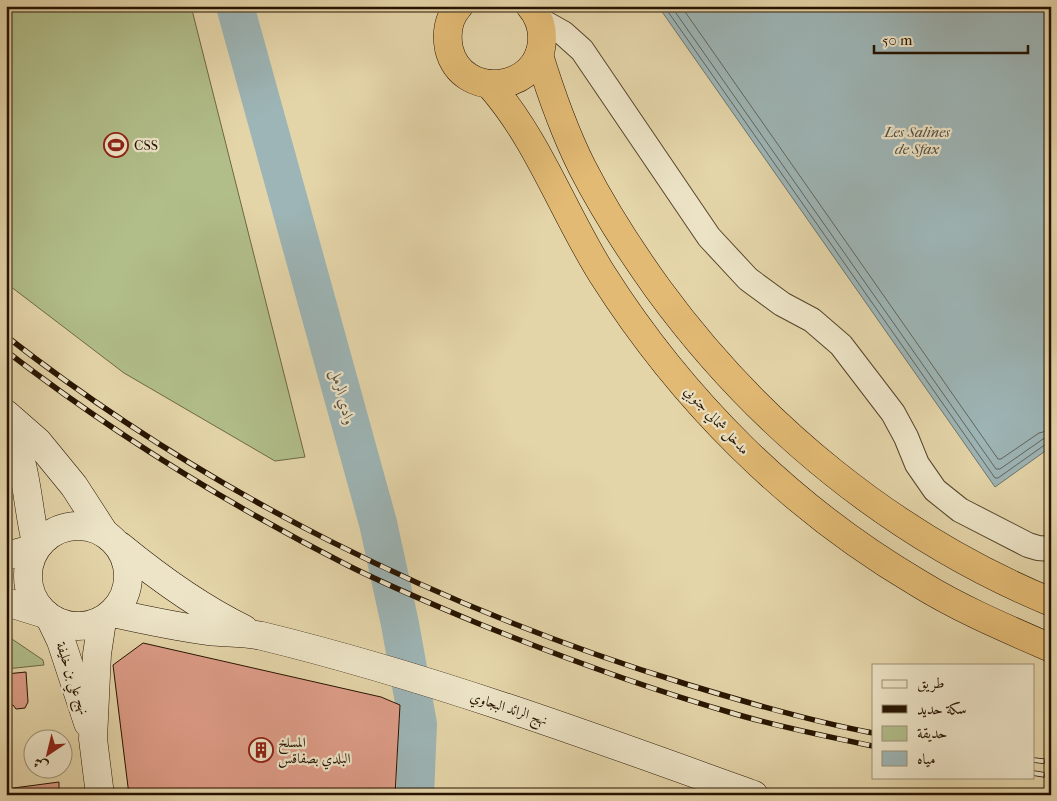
<svg xmlns="http://www.w3.org/2000/svg" width="1057" height="801" font-family="'IM FELL French Canon',Amiri,serif">
<style>
.green{fill:#b1be8a;stroke:#6c6845}
.water{fill:#9db5b6;stroke:#6d746d}
.lines{fill:none;stroke-linecap:round;stroke-linejoin:round}
.shore{stroke:#62645b;stroke-width:1}
.river{stroke:#9db5b6;stroke-width:38}
.building{fill:#dd9c87;stroke:#261300}
.street-casing{stroke:#56442a;stroke-width:26}
.secondary-casing{stroke:#261300;stroke-width:29}
.highway-casing{stroke:#261300;stroke-width:29}
.street{stroke:#ede4c7;stroke-width:24}
.secondary{stroke:#ede4c7;stroke-width:28}
.highway{stroke:#e2ba74;stroke-width:28}
.rail-casing{stroke:#261300;stroke-width:5.5}
.rail{stroke:#ede4c7;stroke-width:4;stroke-dasharray:11;stroke-linecap:butt}
.labels{text-anchor:middle;stroke-width:4.5;stroke-linejoin:round;paint-order:stroke}
.poi-label{font-size:14px;fill:#261300;stroke:#ede4c7;text-anchor:start}
.street-label{font-size:14px;fill:#261300;stroke:#ede4c7}
.water-label{font-size:15px;font-style:italic;fill:#504c40;stroke:#ede4c7}
</style>
<rect width="100%" height="100%" fill="#e4d5a9"/>
<filter id="stains"><feTurbulence type="fractalNoise" baseFrequency=".004" numOctaves="4"/><feColorMatrix values="0 0 0 0 .2 0 0 0 0 .09 0 0 0 0 .02 0 0 0 .5 -.17"/></filter>
<radialGradient id="worn" r=".72"><stop offset=".6" stop-color="#630" stop-opacity="0"/><stop offset="1" stop-color="#630" stop-opacity=".3"/></radialGradient>
<g class="green">
<path d="M6 6H191L305 457 275 461 124 373 6 283Z"/>
<path d="M6 635 43 660 44 665 6 669Z"/>
</g>
<path class="water" d="M658 6H1051V447L995 487Z"/>
<g class="lines">
<g class="shore">
<path d="M664 6 995 478H998L1046 444H1051"/>
<path d="M671 6 996 469H1000L1043 439 1051 437"/>
<path d="M681 6 998 459H1001L1039 433 1051 430"/>
</g>
<path class="river" d="M235 6 378 523 400 624 418 724 415 795"/>
</g>
<g class="building">
<path d="M143 643 381 697 400 705 395 795H129L113 665Z"/>
<path d="M26 672 28 702 25 708 16 709 13 705 6 706V674Z"/>
<path d="M59 782V795H6V789Z"/>
</g>
<g class="lines">
<defs>
<path id="street" d="M538 19 563 33 582 50 709 237 748 279 782 304 812 320 841 345 893 413 906 437 917 464 935 490 960 510 1028 545 1038 548 1051 549"/>
<g id="secondary">
<path d="M6 414 38 442 74 486 105 534"/>
<path d="M6 426C29 462 26 507 37 546"/>
<circle cx="78" cy="576" r="50"/>
<path d="M120 546C159 578 199 607 244 629"/>
<path d="M6 556 36 548"/>
<path d="M6 602 45 614"/>
<path d="M113 613C145 620 177 627 209 631 227 633 245 632 262 636 430 677 591 736 754 795"/>
<path d="M50 618 61 641 88 723"/>
<path d="M100 795 93 739 97 654 102 621"/>
</g>
<g id="highway">
<path d="M459 6C448 18 446 34 449 49 462 102 542 92 542 38 542 26 538 15 530 6"/>
<path d="M539 55C551 94 564 131 582 167 604 210 630 250 658 289 758 426 894 537 1051 602"/>
<path d="M489 84C538 139 563 212 602 274 682 400 789 507 918 583 960 609 1005 628 1051 648"/>
</g>
</defs>
<use href="#street" class="street-casing"/>
<use href="#secondary" class="secondary-casing"/>
<use href="#highway" class="highway-casing"/>
<use href="#street" class="street"/>
<use href="#secondary" class="secondary"/>
<use href="#highway" class="highway"/>
<defs>
<g id="rail">
<path d="M6 336C208 494 442 609 686 684 748 703 810 721 873 733"/>
<path d="M6 351C114 434 229 505 349 566 391 587 434 605 477 623 561 657 646 688 732 713 778 727 826 736 873 746"/>
<path d="M1033 760 1051 762"/>
<path d="M1033 773 1051 776"/>
</g>
</defs>
<use href="#rail" class="rail-casing"/>
<use href="#rail" class="rail"/>
</g>
<defs>
<symbol id="stadium-ring" viewBox="-11 -11 22 22"><circle r="9.5" fill="#ede4c7" stroke="#8f2418" stroke-width="1.5"/><path d="M0-5a6.5 5 0 1 0 0 10a6.5 5 0 1 0 0-10ZM-3.5-1.8h7v3.6h-7Z" fill="#8f2418"/></symbol>
<symbol id="building-ring" viewBox="-11 -11 22 22"><circle r="9.5" fill="#ede4c7" stroke="#8f2418" stroke-width="1.5"/><path d="M-4-6H4V6H1V3H-1V6H-4ZM-2.5-4.3h1.7v1.8h-1.7ZM.8-4.3h1.7v1.8H.8ZM-2.5-1h1.7V.8h-1.7ZM.8-1h1.7V.8H.8Z" fill="#8f2418"/></symbol>
</defs>
<g fill-rule="evenodd">
<use href="#stadium-ring" x="102" y="131" width="28" height="28"/>
<use href="#building-ring" x="247" y="736" width="28" height="28"/>
</g>
<g class="labels">
<g class="poi-label">
<text x="134" y="150">CSS</text>
<text x="278" y="747">المسلخ<tspan x="278" dy="16">البلدي بصفاقس</tspan></text>
</g>
<g class="street-label">
<text transform="translate(717 420) rotate(47)" y="5">مدخل شمالي جنوبي</text>
<text transform="translate(73 678) rotate(71)" y="5">نهج علي بن خليفة</text>
<text transform="translate(509 708) rotate(18)" y="5">نهج الرائد البجاوي</text>
</g>
<g class="water-label">
<text x="917" y="137">Les Salines<tspan x="917" dy="17">de Sfax</tspan></text>
<text transform="translate(343 397) rotate(75)" y="5">وادي الرمل</text>
</g>
</g>
<rect width="1057" height="801" fill="none" stroke="#e4d5a9" stroke-width="25"/>
<rect x="8" y="8" width="1042" height="786" fill="none" stroke="#261300" stroke-width="2.5"/>
<rect x="12" y="12" width="1032" height="776" fill="none" stroke="#261300"/>
<rect x="872" y="664" width="162" height="115" fill="#ede4c7" stroke="#9d9077"/>
<rect x="882" y="680" width="25" height="8" fill="#ede4c7" stroke="#9d9077"/>
<text x="917" y="688" font-size="15" fill="#261300">طريق</text>
<rect x="882" y="705" width="25" height="8" fill="#261300" stroke="#9d9077"/>
<text x="917" y="714" font-size="15" fill="#261300">سكة حديد</text>
<rect x="882" y="726" width="25" height="15" fill="#b1be8a" stroke="#9d9077"/>
<text x="917" y="738" font-size="15" fill="#261300">حديقة</text>
<rect x="882" y="751" width="25" height="15" fill="#9db5b6" stroke="#9d9077"/>
<text x="917" y="764" font-size="15" fill="#261300">مياه</text>
<g transform="translate(48 754) rotate(215)"><circle r="24" fill="#ede4c7" stroke="#9d9077"/>
<path d="M0-4L9 19L0 12L-9 19Z" fill="#8f2418"/>
<text y="-8" font-size="14" font-weight="bold" text-anchor="middle" fill="#261300">ش</text>
</g>
<path d="M874 45v8h154v-8" fill="none" stroke="#261300" stroke-width="2.5"/>
<text x="882" y="45" font-size="15" fill="#261300" stroke="#ede4c7" stroke-width="4" paint-order="stroke">50 m</text>
<rect width="100%" height="100%" filter="url(#stains)"/>
<rect width="100%" height="100%" fill="url(#worn)"/>
</svg>
